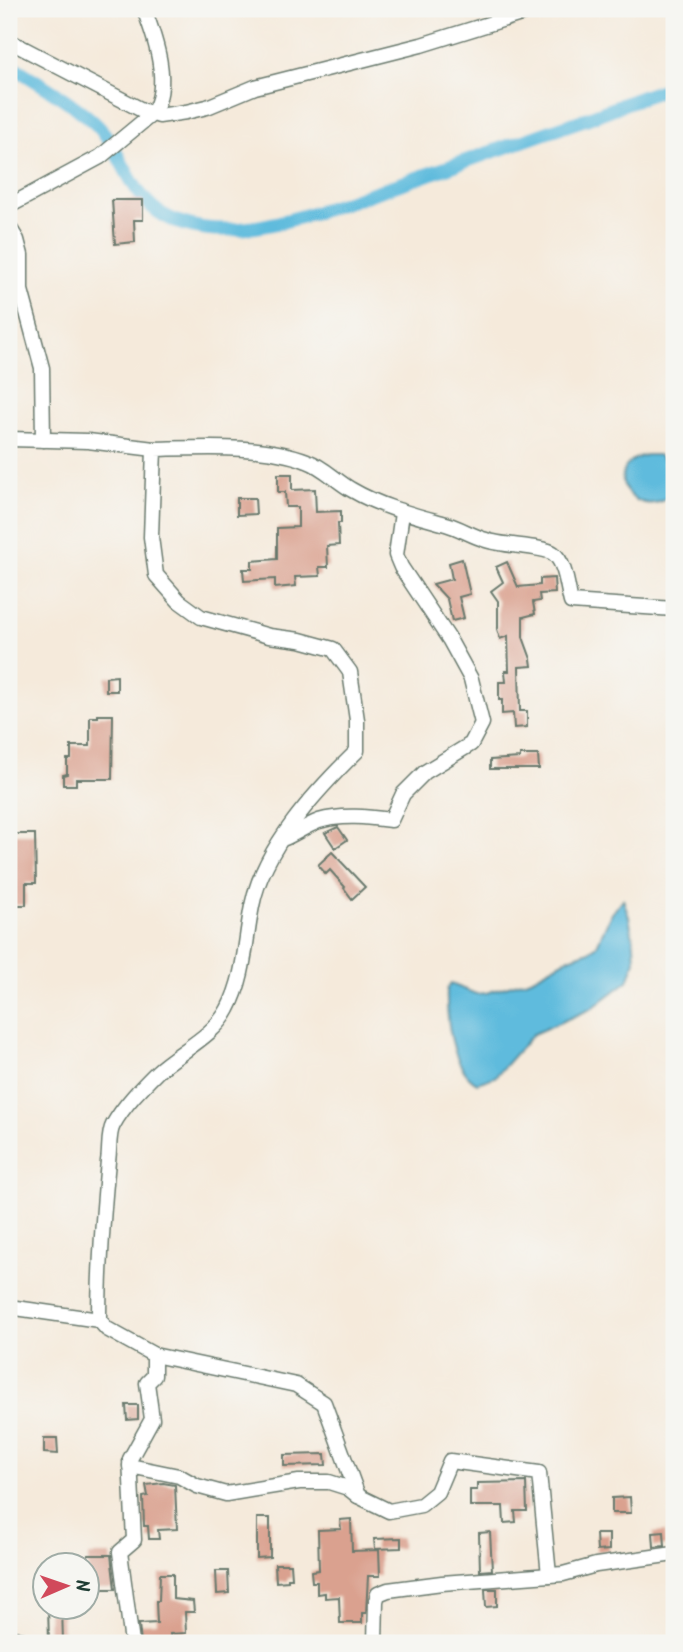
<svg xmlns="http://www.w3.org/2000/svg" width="683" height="1652" font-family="Kalam,sans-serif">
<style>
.water{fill:#5fbbdd;stroke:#3f7c88;stroke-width:2}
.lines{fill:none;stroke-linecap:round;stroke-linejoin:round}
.canal{stroke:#5fbbdd;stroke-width:14}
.building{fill:#daa18f}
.minor-casing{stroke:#6a7a6e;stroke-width:17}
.minor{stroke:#fff;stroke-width:14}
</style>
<rect width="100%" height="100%" fill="#f6f6f2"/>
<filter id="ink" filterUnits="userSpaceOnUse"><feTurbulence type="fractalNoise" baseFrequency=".0143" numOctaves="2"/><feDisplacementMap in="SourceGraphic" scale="14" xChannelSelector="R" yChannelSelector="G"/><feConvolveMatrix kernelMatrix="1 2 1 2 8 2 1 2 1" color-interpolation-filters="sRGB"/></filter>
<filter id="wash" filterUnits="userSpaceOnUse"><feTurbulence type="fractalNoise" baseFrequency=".00686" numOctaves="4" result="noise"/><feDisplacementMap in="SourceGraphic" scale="28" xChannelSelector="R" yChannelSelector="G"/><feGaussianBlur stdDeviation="1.57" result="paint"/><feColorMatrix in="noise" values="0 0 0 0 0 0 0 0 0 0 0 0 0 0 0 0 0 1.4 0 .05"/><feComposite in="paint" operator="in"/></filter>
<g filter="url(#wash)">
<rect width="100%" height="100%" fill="#f5eadb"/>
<g class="water">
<path d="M646 455H658L674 468V493C668 497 662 502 655 503 624 508 605 464 646 455Z"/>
<path d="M623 899 629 917 634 944 635 961 628 981 591 1009 533 1034 495 1077 477 1083C451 1068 446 1016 447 989L451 984 476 994 486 993 531 979 569 958 589 951 597 945 610 916Z"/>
</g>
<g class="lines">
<path class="canal" d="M9 64C35 81 84 108 103 132 124 159 132 198 165 216 225 249 311 214 370 194 440 171 510 145 580 121 611 110 642 95 674 87"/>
</g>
<g id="blocks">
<g class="building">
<path d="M112 200H143V220H134L135 242 115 244Z"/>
<path d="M278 474H292V490L315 489 316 512 341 511V523H338L339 545 327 546 328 567H319L320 576 295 577 296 586 275 588V579L244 581 243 569H252V561L277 559V528L298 527V507H286L285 492H278Z"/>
<path d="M237 498H255L256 514 237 515Z"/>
<path d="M462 559 470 594 459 597 464 618 452 621 447 599 433 584 452 579 449 563Z"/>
<path d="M507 562 518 587 540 585V579L554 578 555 593 539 594 540 601 533 602 535 614 523 617V637L531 659 532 666 519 667 520 711H527V727L514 728 513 713 502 714V700H499V682H506L505 671H509L508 636 500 639 497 629 498 628V601L491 591 503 582 496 567Z"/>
<path d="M117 676V691H106V677Z"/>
<path d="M98 715H113L112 779H76V785H63V775L67 774V759H71V746H90V717H98Z"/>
<path d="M520 755H538L539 769H490V760L520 758Z"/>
<path d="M338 827 347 840 335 848 325 833Z"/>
<path d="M9 834H35L36 883H26V905H9Z"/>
<path d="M332 852 365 887 352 899 344 888 345 887 330 870 326 874 318 865Z"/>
<path d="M126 1405H138V1419L127 1420Z"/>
<path d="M44 1438H57L58 1454 44 1453Z"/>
<path d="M325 1454 326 1465 284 1466V1455Z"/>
<path d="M526 1482 527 1511H515L516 1522 504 1523 503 1506H470V1490H477V1483Z"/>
<path d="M163 1483 175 1485 177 1529 158 1530 159 1539H149L148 1526H144L143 1497 148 1496 146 1485Z"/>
<path d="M630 1497 631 1513H612V1498Z"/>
<path d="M257 1518H270V1557L257 1558Z"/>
<path d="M351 1519 352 1551 379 1550 380 1576H368L366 1613H362V1623H340L339 1597 325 1598V1593L317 1594V1582H312L311 1571 319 1570 318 1530 341 1529 340 1520Z"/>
<path d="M490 1532 492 1570 480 1571 479 1533Z"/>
<path d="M664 1532 665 1546 654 1547 653 1533Z"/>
<path d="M596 1534H609V1550L597 1551Z"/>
<path d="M401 1538V1548L375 1549 374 1539Z"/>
<path d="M88 1555H111L115 1589H88Z"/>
<path d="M275 1564H291L292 1578H288V1581L276 1582Z"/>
<path d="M216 1571H228L229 1593 217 1594Z"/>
<path d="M160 1574H173V1599L193 1601 194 1612H185L186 1633 170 1634 171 1643H141L139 1624 157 1623 156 1601H159Z"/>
<path d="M485 1589H497V1606L486 1607Z"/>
<path d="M48 1606H62L63 1642H49Z"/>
</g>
</g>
</g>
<g filter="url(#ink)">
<use href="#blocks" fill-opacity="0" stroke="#6a7a6e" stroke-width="2"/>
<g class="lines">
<defs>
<g id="minor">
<path d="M9 41 142 110 159 116 186 112 207 107 255 87 421 45 537 9"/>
<path d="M9 206 100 157 152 114C172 85 155 38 144 9"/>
<path d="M9 227 17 240 21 255V290L42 368 43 440"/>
<path d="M9 439 88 441 154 449"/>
<path d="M285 838C296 833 308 825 319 821 342 814 368 817 391 820L403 794 425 772 471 744 482 723 471 679 449 639 401 567 396 555 402 513"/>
<path d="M9 1307 99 1320"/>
<path d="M154 1355 296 1385 324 1403 358 1496"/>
<path d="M130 1466 179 1476 197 1486 226 1494 299 1482H329L348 1488 358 1496 389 1511 421 1505 437 1492 450 1461 539 1473 549 1575"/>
<path d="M9 1637 36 1643"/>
<path d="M132 1643 120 1552 134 1540 130 1459 152 1419 147 1383 154 1376V1355L107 1329 99 1320C99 1267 103 1214 108 1161 110 1150 108 1134 113 1125 124 1105 141 1088 157 1072 179 1052 215 1035 228 1009 245 977 245 941 252 906 263 848 316 791 357 751V720L350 672 333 649 300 640 269 636 201 617 179 601 156 575 151 537 154 449C200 448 265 444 307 461 324 467 336 481 352 490 381 507 414 515 446 524 460 528 472 536 486 540 502 546 543 546 553 553 566 563 567 587 571 602L674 609"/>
<path d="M375 1643 376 1601 378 1594 388 1590 442 1583 563 1574 596 1565 674 1554"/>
</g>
</defs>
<use href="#minor" class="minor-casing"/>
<use href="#minor" class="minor"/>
</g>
</g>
<rect width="683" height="1652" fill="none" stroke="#f6f6f2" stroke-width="35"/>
<g transform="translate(66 1586) rotate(88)"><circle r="33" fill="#f6f6f2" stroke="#a0aca6" stroke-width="2"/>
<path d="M0-5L12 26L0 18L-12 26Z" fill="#d1495b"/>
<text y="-10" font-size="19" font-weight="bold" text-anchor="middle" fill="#1f3d34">N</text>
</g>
</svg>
